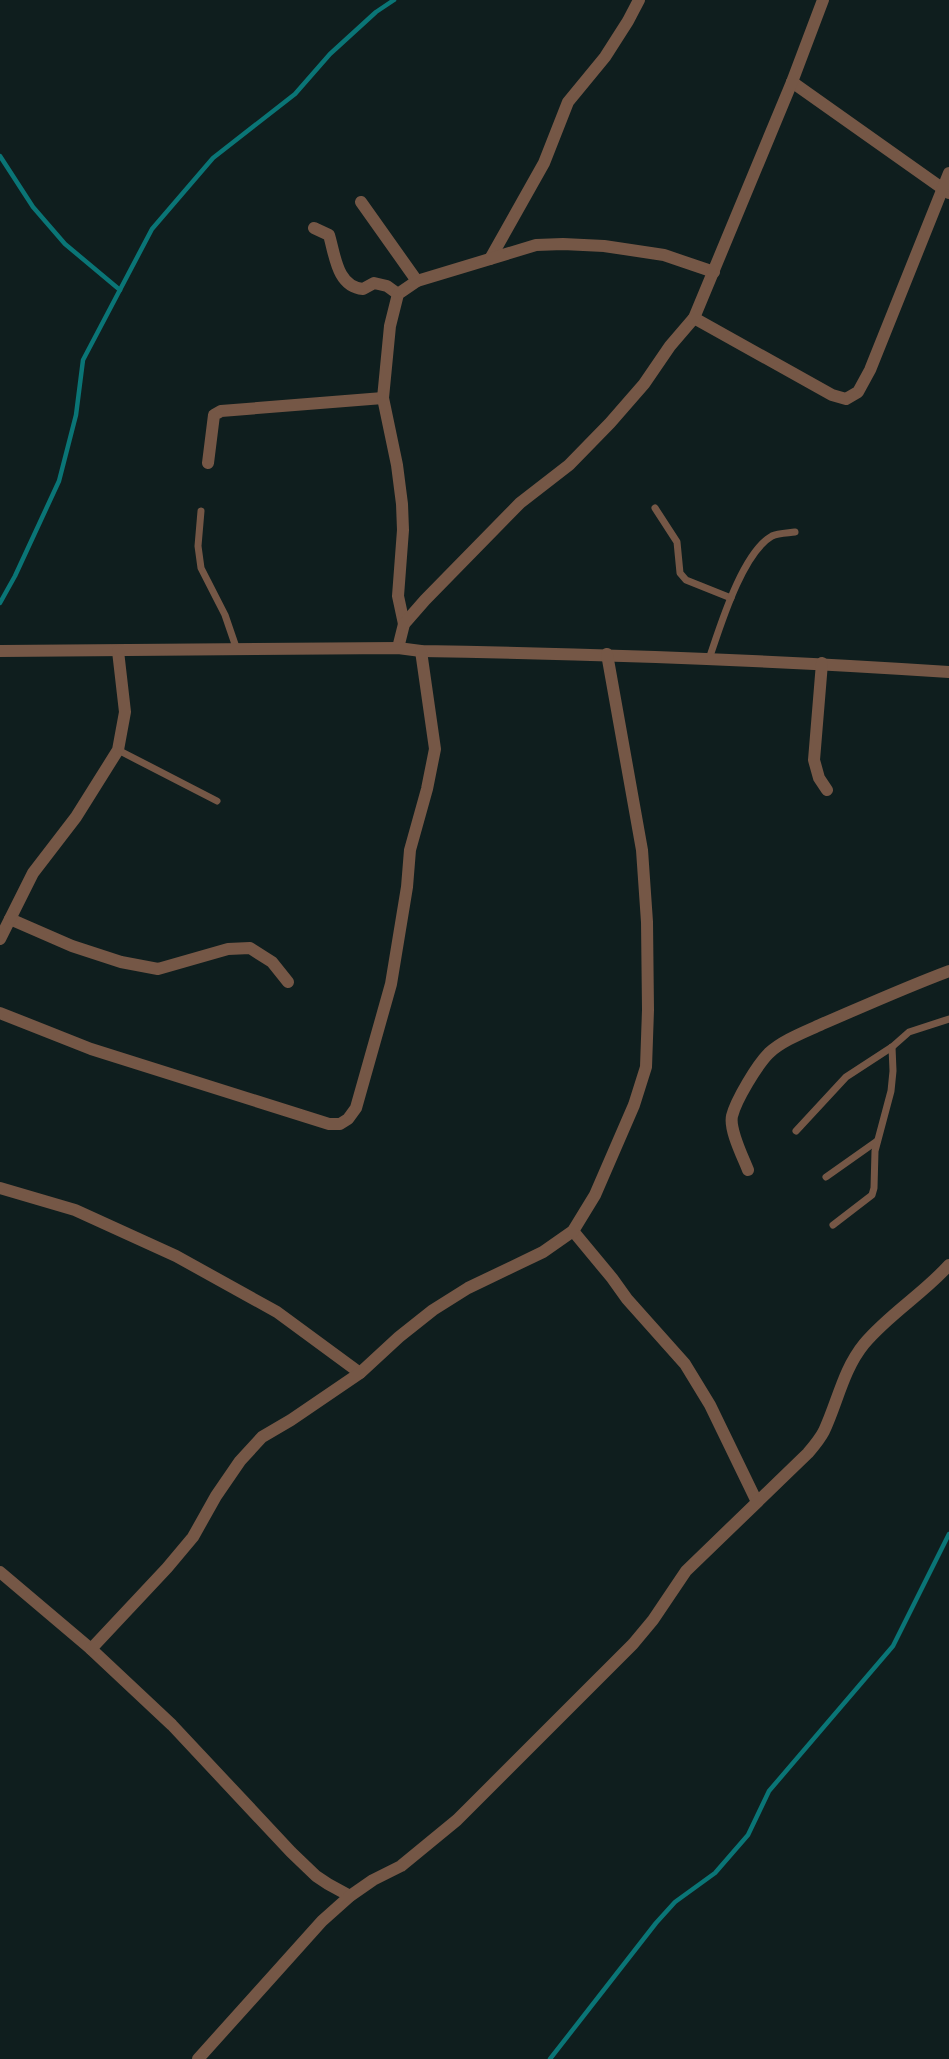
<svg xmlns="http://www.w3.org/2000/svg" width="949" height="2059" font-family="Commissioner,sans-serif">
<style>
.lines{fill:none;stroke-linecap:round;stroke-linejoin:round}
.stream{stroke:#0a7576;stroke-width:4.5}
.service{stroke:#755746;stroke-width:7}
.minor{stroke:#755746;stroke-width:12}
</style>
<rect width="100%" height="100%" fill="#0f1e1e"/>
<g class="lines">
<g class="stream">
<path d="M0 156 33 207 65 244 120 290"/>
<path d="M0 603 15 576 59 481 76 415 83 360 152 229 213 158 295 94 330 54 376 12 394 0"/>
<path d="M550 2059 656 1923 675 1902 715 1873 748 1835 769 1791 893 1646 949 1534"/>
</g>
<g class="service">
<path d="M655 508 677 542 680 573 686 580 731 598"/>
<path d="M201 511 198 546 201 568 225 615 237 650"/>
<path d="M709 659C720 627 742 553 772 536 778 533 788 533 795 532"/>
<path d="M118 750 217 801"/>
<path d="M796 1131 846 1077 892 1047 909 1032 949 1019"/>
<path d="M826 1177 877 1141"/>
<path d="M833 1225 872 1195 874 1188 875 1151 891 1091 893 1071 892 1047"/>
</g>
<g class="minor">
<path d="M792 82 949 193"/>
<path d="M361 202 417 281"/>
<path d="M314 228 329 235C335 255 337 287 363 289L374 283 387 286 398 294"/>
<path d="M490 259 544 163 568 102 605 57 628 21 639 0"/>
<path d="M694 318 832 395 846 399 858 392 870 370 949 173"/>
<path d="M208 463 214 415 221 411 383 398"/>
<path d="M404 624 398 596 403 530 402 504 397 465 383 398 390 326 398 294 417 281 536 245 563 244 604 246 664 255 714 272"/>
<path d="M398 648 404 624 425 600 520 503 569 465 610 423 644 384 670 346 694 318 792 82 823 0"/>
<path d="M0 651 398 648 421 651C598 654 773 660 949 672"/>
<path d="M822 663 814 760 819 778 827 790"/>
<path d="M10 919 72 946 121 962 158 969 228 949 250 948 272 962 288 982"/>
<path d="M0 939 33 873 76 817 118 750 125 712 118 651"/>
<path d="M0 1013 91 1049 329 1124H340L348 1119 356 1108 391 984 407 887 410 850 427 789 435 749 421 651"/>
<path d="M748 1170C743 1157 729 1130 732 1116 736 1100 757 1065 769 1053 783 1040 805 1032 822 1024 864 1006 906 987 949 971"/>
<path d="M0 1188 75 1210 176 1256 277 1312 360 1373"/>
<path d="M573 1231 612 1278 627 1299 685 1364 710 1405 757 1502"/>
<path d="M0 1572 91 1649 172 1725 291 1852 316 1876 328 1884 350 1896"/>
<path d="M91 1649 167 1568 193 1537 216 1496 240 1461 262 1437 291 1420 360 1373 399 1337 433 1310 468 1288 543 1252 573 1231 595 1195 634 1105 646 1067 648 1010 647 922 642 850 607 654"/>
<path d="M198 2059 322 1921 350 1896 373 1880 401 1866 457 1820 633 1644 653 1620 686 1571 808 1453C814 1446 820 1439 824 1431 838 1401 843 1370 864 1344 889 1314 923 1294 949 1265"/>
</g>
</g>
</svg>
